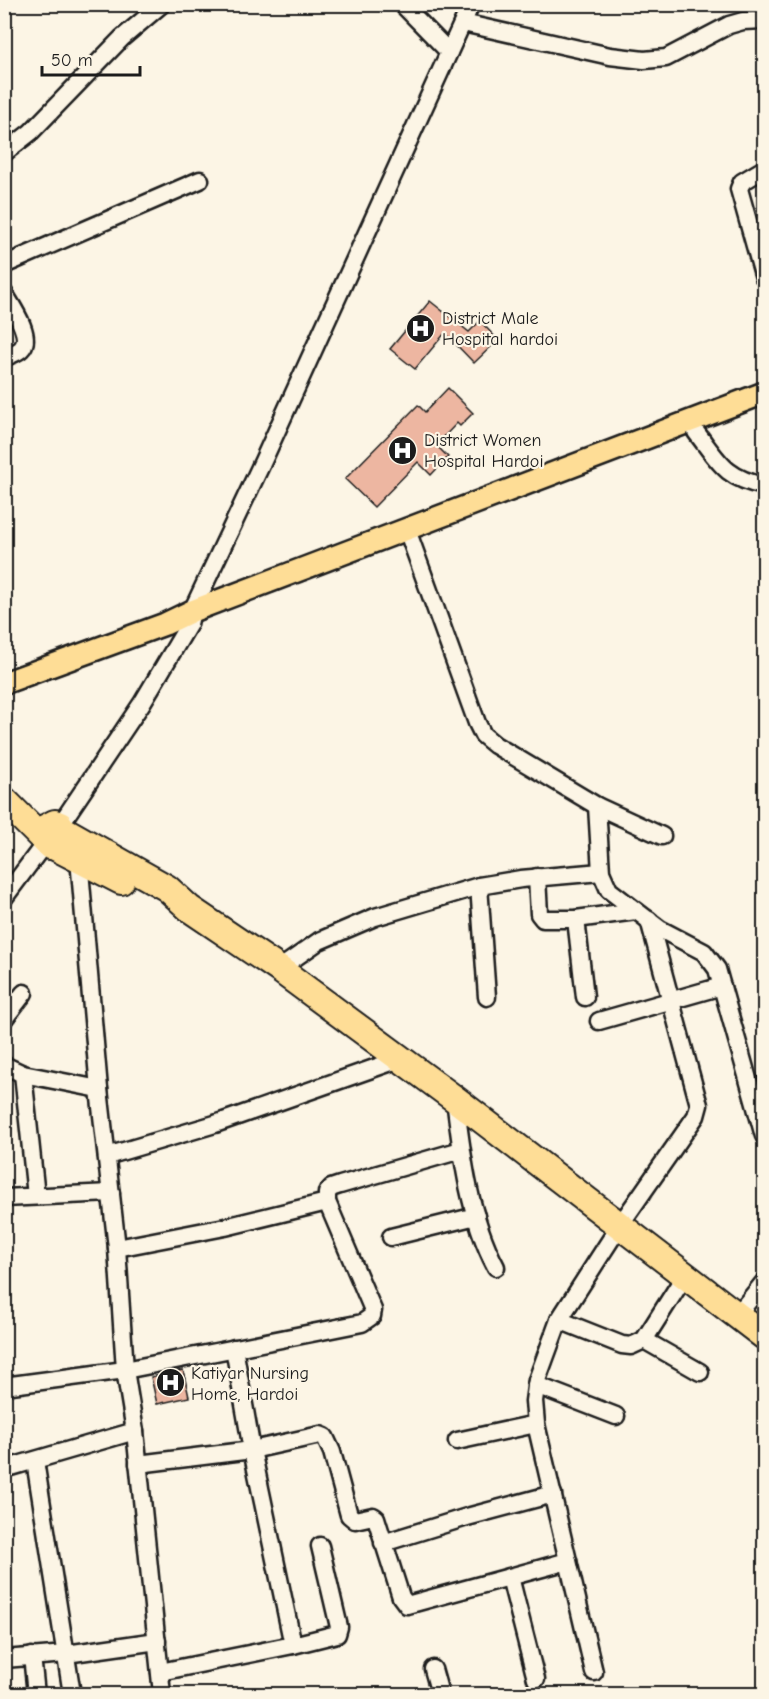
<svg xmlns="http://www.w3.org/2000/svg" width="769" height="1699" font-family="'Comic Neue',sans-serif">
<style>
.building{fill:#edb6a1;stroke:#1c1c1c;stroke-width:1.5}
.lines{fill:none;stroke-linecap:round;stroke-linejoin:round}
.minor-casing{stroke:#1c1c1c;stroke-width:21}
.major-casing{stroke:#1c1c1c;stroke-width:26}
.highway-casing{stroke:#1c1c1c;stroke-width:30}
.minor{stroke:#fcf5e5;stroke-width:16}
.major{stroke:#fedd96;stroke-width:21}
.highway{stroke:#fedd96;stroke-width:26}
.labels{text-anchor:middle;stroke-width:4.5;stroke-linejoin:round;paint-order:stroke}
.poi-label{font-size:18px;fill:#1c1c1c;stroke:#fcf5e5;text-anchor:start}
</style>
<rect width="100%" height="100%" fill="#fcf5e5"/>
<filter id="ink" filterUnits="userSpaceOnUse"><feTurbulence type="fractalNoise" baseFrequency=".0167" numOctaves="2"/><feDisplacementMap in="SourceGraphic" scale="12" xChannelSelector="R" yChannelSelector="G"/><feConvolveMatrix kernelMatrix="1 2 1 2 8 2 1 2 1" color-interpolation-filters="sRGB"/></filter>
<g filter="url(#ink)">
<g class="building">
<path d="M430 301 469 332 480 321 498 340 474 363 445 333 415 369 390 349Z"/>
<path d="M448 388 473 413 460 426 457 423 436 445 448 457 431 475 418 462 374 507 345 479 418 405 425 412Z"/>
<path d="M183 1370 189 1397 157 1404 151 1377Z"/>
</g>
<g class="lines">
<defs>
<g id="minor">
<path d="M402 4 449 52"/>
<path d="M463 23 610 56 644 60 666 58 729 25 743 21 764 20"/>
<path d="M4 153 31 132 122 38 162 4"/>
<path d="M764 169 742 182 739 189 764 278"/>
<path d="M4 265 200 180"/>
<path d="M4 293C11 305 34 337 21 349 17 353 9 355 4 358"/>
<path d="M696 432C719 462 725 478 764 486"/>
<path d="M410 538 477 723 483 735 495 745 597 806 662 836"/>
<path d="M597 806 601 872 609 890 660 929 704 952 717 969 764 1136"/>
<path d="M60 825 142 703 189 624 192 611 263 461 471 4"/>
<path d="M79 859 99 1089 117 1248 125 1370 135 1431 162 1694"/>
<path d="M537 877 539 914 543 919H576L636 911"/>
<path d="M479 886 487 997"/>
<path d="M4 898 45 843"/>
<path d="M576 919 585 997"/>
<path d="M279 969 319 941 375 917 479 886 521 879 601 872"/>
<path d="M4 1019 24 993"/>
<path d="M599 1021 722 986"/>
<path d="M4 1065 23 1074 99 1089"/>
<path d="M23 1074 36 1196"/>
<path d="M455 1099C462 1156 469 1216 496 1267"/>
<path d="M107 1156 215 1124 400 1059"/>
<path d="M4 1198 111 1193"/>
<path d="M391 1237 476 1216"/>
<path d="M117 1248 225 1227 327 1202"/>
<path d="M738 1314 764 1282"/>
<path d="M559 1320 622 1345 631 1346 644 1340 686 1274"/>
<path d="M644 1340 700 1372"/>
<path d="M234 1348 252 1450 293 1645"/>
<path d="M536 1385 616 1416"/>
<path d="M4 1386 125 1370 362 1323 372 1316 373 1310 327 1202V1193L331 1188 340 1185 461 1150"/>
<path d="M457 1441 536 1424"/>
<path d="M35 1461 72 1694"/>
<path d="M138 1464 252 1450 320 1435 325 1437 332 1452 349 1515 355 1520 373 1516 376 1518 401 1597 407 1605 568 1561"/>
<path d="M4 1469 135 1431"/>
<path d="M383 1543 467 1517 553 1494"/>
<path d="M510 1577 536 1679"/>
<path d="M32 1656 36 1694"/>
<path d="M4 1659 66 1654 157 1641"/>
<path d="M433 1669 440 1694"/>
<path d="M160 1672 293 1645 337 1634 339 1627 320 1546"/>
<path d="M594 1672 536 1424 534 1401 537 1380 559 1320 620 1225 696 1116 699 1105 649 920"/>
</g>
<path id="major" d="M4 683 165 624 192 611 764 393"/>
<g id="highway">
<path d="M4 800 50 846 61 845 65 835 60 825 55 823 45 828 42 838"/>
<path d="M64 830 167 888 190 909 279 969 455 1099 764 1336"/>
<path d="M55 847 121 881"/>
</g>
</defs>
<use href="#minor" class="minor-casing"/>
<use href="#major" class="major-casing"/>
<use href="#highway" class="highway-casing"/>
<use href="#minor" class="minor"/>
<use href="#major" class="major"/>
<use href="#highway" class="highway"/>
</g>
</g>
<defs>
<symbol id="hospital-disc" viewBox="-11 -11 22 22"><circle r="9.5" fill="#1c1c1c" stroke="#fcf5e5"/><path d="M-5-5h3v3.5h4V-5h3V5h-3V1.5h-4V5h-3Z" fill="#fff"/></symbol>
</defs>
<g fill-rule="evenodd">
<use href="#hospital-disc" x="404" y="312" width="33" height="33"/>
<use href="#hospital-disc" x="386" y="434" width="33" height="33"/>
<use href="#hospital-disc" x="154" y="1366" width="33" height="33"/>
</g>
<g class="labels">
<g class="poi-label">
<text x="442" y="324">District Male<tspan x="442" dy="21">Hospital hardoi</tspan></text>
<text x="424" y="446">District Women<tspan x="424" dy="21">Hospital Hardoi</tspan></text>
<text x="191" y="1379">Katiyar Nursing<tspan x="191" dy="21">Home, Hardoi</tspan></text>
</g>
</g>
<rect width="769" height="1699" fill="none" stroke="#fcf5e5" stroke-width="24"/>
<rect x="12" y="12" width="745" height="1675" fill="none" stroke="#1c1c1c" stroke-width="2" filter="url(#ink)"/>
<path d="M42 66v9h98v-9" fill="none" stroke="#1c1c1c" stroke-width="3"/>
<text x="51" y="66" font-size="18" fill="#1c1c1c" stroke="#fcf5e5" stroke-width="4.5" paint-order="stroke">50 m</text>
</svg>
